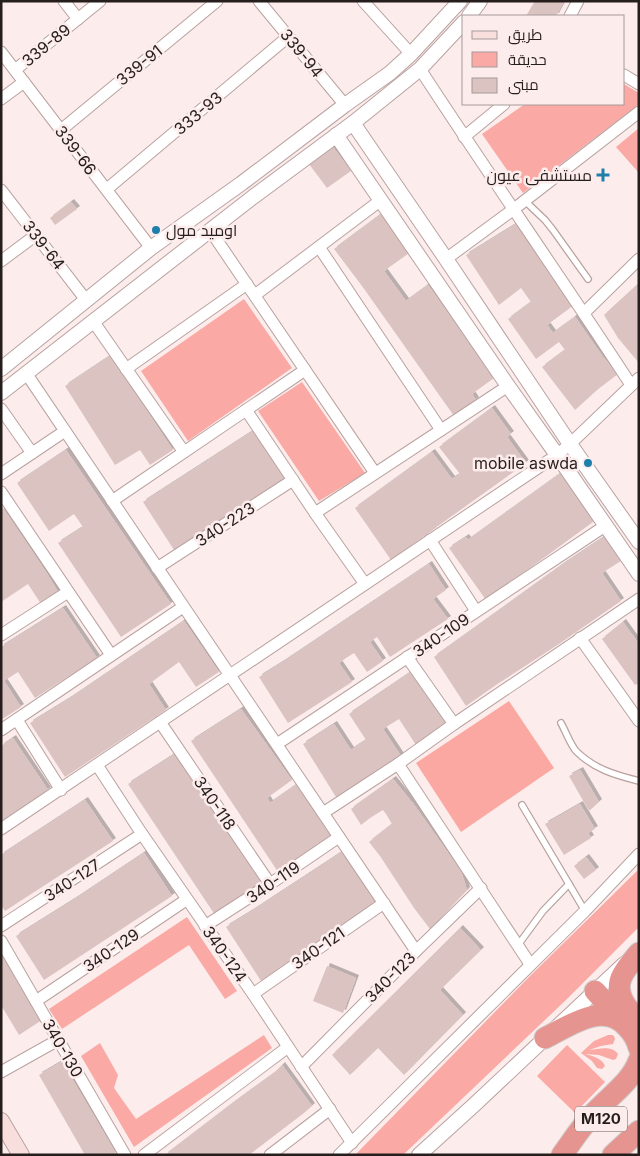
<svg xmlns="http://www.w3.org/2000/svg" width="640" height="1156" font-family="Inter,Cairo,sans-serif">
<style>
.green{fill:#faa9a4}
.forest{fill:#fba8a2}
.building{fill:#dbc3c1;filter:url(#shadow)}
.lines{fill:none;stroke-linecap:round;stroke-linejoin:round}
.service-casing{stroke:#b9a2a0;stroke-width:8}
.minor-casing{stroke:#b9a2a0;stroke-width:13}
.tertiary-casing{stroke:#b9a2a0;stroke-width:16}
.secondary-casing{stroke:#b9a2a0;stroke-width:18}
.motorway-casing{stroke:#cfcecd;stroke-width:23}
.service{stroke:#fff;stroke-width:5.5}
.minor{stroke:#fff;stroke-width:11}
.tertiary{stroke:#fff;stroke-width:14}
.secondary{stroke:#f8dfdd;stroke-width:16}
.motorway{stroke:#e6948f;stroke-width:21}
.poi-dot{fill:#1d7faa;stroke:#fcedec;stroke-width:2}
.labels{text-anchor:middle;stroke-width:5;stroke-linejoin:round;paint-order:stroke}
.shield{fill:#fcedec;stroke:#665c5b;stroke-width:1}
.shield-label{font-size:15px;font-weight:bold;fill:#261e1d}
.street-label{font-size:16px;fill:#261e1d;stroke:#fcedec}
.poi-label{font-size:16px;fill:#261e1d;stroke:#fcedec;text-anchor:end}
</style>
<defs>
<filter id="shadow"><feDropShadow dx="3" dy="-3" stdDeviation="0" flood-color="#0004"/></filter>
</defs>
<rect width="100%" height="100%" fill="#fcedec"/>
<g class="green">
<path d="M624 84 639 93V104L523 193 482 134 525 104H624Z"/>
<path d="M639 128V173L616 147Z"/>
<path d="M244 299 292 368 188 441 141 371Z"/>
<path d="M302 382 365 473 319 501 258 411Z"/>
<path d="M639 869V927L567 999 403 1155H355L530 976Z"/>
<path d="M187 917 237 991 225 999 189 945 62 1029 49 1009Z"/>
<path d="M264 1035 272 1048 134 1147 81 1056 100 1043 118 1075 114 1088 136 1119Z"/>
<path d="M608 1035H612L614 1036 615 1039 613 1044 601 1046 589 1050C599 1049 612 1045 618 1054L616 1059 613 1060 599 1055 585 1054C592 1056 602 1058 605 1066L602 1069 597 1068 592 1061 581 1053 594 1041Z"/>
<path d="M567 1045 605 1082 575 1113 537 1076Z"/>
</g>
<path class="forest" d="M509 701 554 768 461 832 416 763Z"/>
<g class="building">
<path d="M535 1H564L556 16H526Z"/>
<path d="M332 146 351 171 327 188 309 164Z"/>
<path d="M71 202 77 209 55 225 50 218Z"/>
<path d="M384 212 412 251 384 271 406 301 428 285 494 378 472 394 476 400 454 416 362 286 334 249Z"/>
<path d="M516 224 536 254 574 305 547 325 553 333 575 317 603 357 618 374 597 390 575 410 542 367 565 350 559 342 536 359 508 319 531 302 521 288 499 305 466 255Z"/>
<path d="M639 283V363L618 338 604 315Z"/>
<path d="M110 356 173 450 150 465 140 450 115 465 65 386Z"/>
<path d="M492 408 511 434 507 437 526 463 438 526 424 508 437 527 391 560 355 508 432 452 452 479 460 474 439 447Z"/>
<path d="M253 431 285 479 174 550 143 502Z"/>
<path d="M66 450 171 604 121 637 58 543 83 527 74 514 49 531 17 483Z"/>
<path d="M561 473 593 522 486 600 449 548 466 537 468 540Z"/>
<path d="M1 505 46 572 58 592 41 604 28 584 1 602Z"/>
<path d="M604 537 621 561 602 573 621 601 559 644 496 685 466 706 434 657 562 565Z"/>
<path d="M429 564 446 590 433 599 448 619 390 657 377 637 370 642 383 661 367 672 354 653 346 658 339 663 352 682 288 723 259 677 283 662Z"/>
<path d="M63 608 97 658 35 698 18 672 4 681 21 707 1 720V647Z"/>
<path d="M184 621 219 672 196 687 179 662 149 684 166 710 65 777 30 723 69 699Z"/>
<path d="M623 622 639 644V683L635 685 602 639Z"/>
<path d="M411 672 448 723 416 745 399 719 383 729 401 756 336 797 303 744 334 724 351 750 366 740 349 714Z"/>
<path d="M241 709 292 780 267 798 270 803 296 785 331 837 278 872 191 741Z"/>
<path d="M13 738 48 790 1 822V746Z"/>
<path d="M178 752 265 881 215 915 128 784Z"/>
<path d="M580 770 599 802 589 811 569 776Z"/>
<path d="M393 779 415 806 461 871 467 890 430 929 414 908 380 856 369 842 392 824 386 814 383 810 370 818 361 825 351 809Z"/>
<path d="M85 800 113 841 5 911 1 905V855Z"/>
<path d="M580 804 595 829 588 833 591 838 564 855 545 824Z"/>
<path d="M342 852 377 905 261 981 226 927 252 911Z"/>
<path d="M144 853 172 896 44 980 16 936 75 899Z"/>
<path d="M586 857 596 870 584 879 574 866Z"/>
<path d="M460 928 481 950 440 990 463 1015 404 1075 378 1048 350 1075 332 1055Z"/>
<path d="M1 951 42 1020 19 1035 1 1005Z"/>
<path d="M327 966 356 978 343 1013 313 1001Z"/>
<path d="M61 1062 71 1077 117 1155H85L39 1075Z"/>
<path d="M282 1065 312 1106 304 1113 266 1142 249 1155H165L233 1103 273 1074Z"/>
</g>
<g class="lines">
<defs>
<g id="service">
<path d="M525 201 545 220 553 230 588 279"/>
<path d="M561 723C566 732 570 744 576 751 594 769 615 775 639 781"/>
<path d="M522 805 585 911"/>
<path d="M518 945 543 911 569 884"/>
</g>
<g id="minor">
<path d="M64 1 78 19"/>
<path d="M259 1 345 105"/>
<path d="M363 1 411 54"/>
<path d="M570 16 578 1"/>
<path d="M1 52 151 248"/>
<path d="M420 69C489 175 562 279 631 385"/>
<path d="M15 70 100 1"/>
<path d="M624 75 639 84"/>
<path d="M1 99 24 82"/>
<path d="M61 130 217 1"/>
<path d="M464 137 504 104"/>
<path d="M107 189 289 36"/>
<path d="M1 190 86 300"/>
<path d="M210 230 375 473"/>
<path d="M319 247 441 430"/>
<path d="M446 259 514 209 639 112"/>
<path d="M1 261 36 235"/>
<path d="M255 295 381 200"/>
<path d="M584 313 639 259"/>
<path d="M93 321 184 452"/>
<path d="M126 369 247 284"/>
<path d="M26 373 416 951"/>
<path d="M1 409 32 453"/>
<path d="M246 410 315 513 365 584"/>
<path d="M1 474 65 431"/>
<path d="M1 492 111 655"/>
<path d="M112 501 305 370"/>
<path d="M315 513 508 386"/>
<path d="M430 540 476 611"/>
<path d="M157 568 293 480"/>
<path d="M1 635 68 592"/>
<path d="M580 638 639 721"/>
<path d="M407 657 454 724"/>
<path d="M17 720 61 790"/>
<path d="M160 722 270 884"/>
<path d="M1 730 183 607"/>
<path d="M277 744 605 526"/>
<path d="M398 764 530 964"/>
<path d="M97 765 142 834 253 994 352 1143"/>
<path d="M323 813 398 764 454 724 639 599"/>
<path d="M1 829 557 455 570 444 639 378"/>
<path d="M1 926 142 834"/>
<path d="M205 926 270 884 339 837"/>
<path d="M1 941 125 1155"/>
<path d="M253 994 384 903"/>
<path d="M36 1001 186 900"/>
<path d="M301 1067 416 951 481 888"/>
<path d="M1 1072 58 1040"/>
<path d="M144 1155 288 1047"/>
<path d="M270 1155 330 1109"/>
<path d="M339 1155 585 911 639 854"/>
</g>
<g id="tertiary">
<path d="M469 16 480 1"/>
<path d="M353 123 446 259 570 444 639 542"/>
<path d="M336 135 508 386 557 455 639 574"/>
<path d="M1 369 151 248 242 183 345 105 390 73 411 54 460 1"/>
<path d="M1 393 253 197 353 123 420 69 464 22"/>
<path d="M419 1155 474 1105 624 964"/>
</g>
<path id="secondary" d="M1 1121 21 1155"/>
<g id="motorway">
<path d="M639 953C633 960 626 968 622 976 614 992 626 1010 639 1019"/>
<path d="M595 991 622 1021"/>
<path d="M545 1038C569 1026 604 1000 627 1027 633 1033 637 1040 639 1048"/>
<path d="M562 1155C573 1140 583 1124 596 1111 611 1095 632 1081 639 1060"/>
<path d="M613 1155 639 1131"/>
</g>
</defs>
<use href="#service" class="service-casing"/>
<use href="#minor" class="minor-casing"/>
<use href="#tertiary" class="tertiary-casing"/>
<use href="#secondary" class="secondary-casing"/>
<use href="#motorway" class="motorway-casing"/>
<use href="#service" class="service"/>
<use href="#minor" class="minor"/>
<use href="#tertiary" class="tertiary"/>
<use href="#secondary" class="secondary"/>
<use href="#motorway" class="motorway"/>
</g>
<g class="poi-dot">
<path d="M600.5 167.5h5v5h5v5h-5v5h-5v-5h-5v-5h5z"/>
<circle cx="156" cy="230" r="5"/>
<circle cx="588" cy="463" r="5"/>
</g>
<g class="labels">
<rect class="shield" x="575" y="1106.5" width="52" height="25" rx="4"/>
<g class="shield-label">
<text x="601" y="1124">M120</text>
</g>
<g class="street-label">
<text transform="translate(46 45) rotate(-39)" y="6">339-89</text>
<text transform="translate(302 53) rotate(51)" y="6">339-94</text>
<text transform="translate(139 65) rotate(-39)" y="6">339-91</text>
<text transform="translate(198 113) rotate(-40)" y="6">333-93</text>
<text transform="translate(76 150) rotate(53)" y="6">339-66</text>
<text transform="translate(44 245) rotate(52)" y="6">339-64</text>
<text transform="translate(225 524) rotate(-33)" y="6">340-223</text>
<text transform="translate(441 635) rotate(-34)" y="6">340-109</text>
<text transform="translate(215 803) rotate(56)" y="6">340-118</text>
<text transform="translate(72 880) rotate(-33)" y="6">340-127</text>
<text transform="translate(273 882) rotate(-34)" y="6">340-119</text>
<text transform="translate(318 948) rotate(-35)" y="6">340-121</text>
<text transform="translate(111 950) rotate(-34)" y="6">340-129</text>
<text transform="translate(225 954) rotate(55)" y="6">340-124</text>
<text transform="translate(390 977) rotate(-45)" y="6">340-123</text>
<text transform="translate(63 1048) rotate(60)" y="6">340-130</text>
</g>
<g class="poi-label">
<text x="592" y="181">مستشفى عيون</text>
<text x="166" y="236" text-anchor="start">اوميد مول</text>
<text x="578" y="469">mobile aswda</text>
</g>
</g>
<rect width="640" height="1156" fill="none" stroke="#261e1d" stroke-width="5"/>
<rect x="462" y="15" width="162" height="90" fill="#fcedec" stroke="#a69a99"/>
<rect x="472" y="31" width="25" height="8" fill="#f8dfdd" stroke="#a69a99"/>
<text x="508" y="40" font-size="15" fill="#261e1d">طريق</text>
<rect x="472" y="52" width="25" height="15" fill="#faa9a4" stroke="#a69a99"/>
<text x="508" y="65" font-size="15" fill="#261e1d">حديقة</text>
<rect x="472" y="78" width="25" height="15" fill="#dbc3c1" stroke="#a69a99"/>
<text x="508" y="90" font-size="15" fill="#261e1d">مبنى</text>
</svg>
